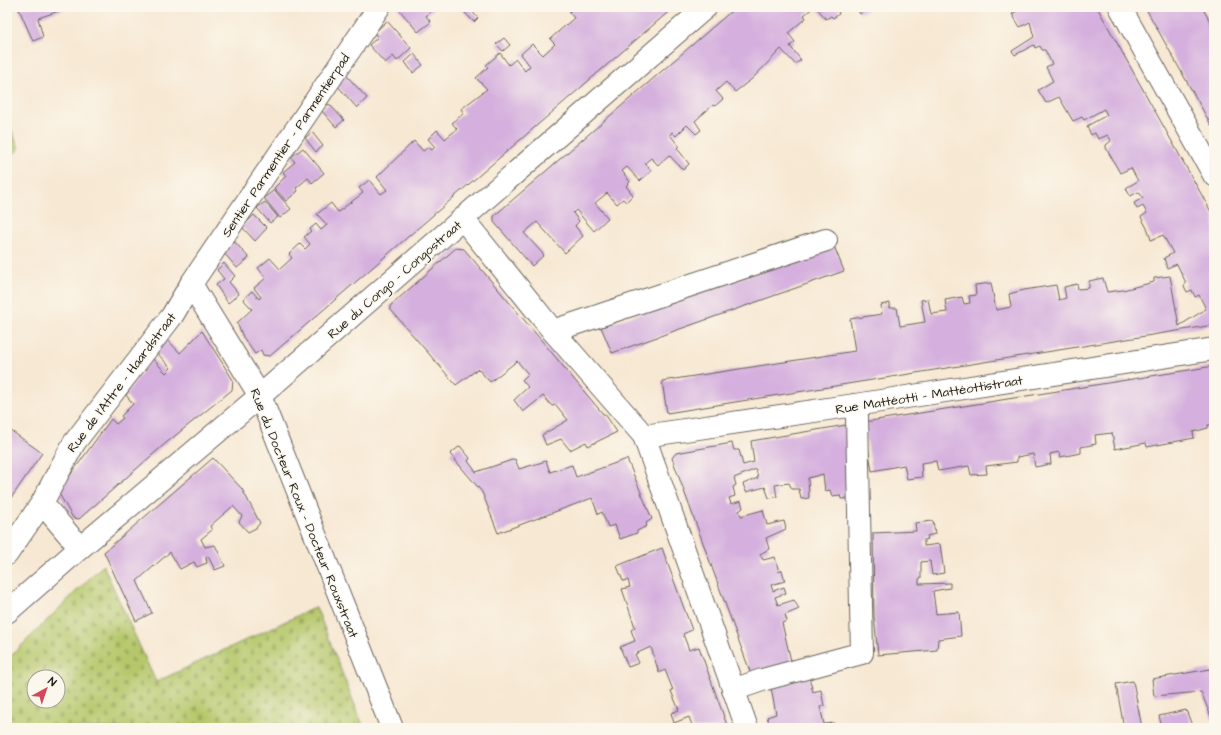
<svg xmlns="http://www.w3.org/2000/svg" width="1221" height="735" font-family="'Architects Daughter',sans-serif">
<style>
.grass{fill:url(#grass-dots);stroke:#687243}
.cemetery{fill:url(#cemetery-stones);stroke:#687243;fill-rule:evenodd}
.building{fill:#d5b0de}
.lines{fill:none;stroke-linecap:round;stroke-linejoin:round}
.minor-casing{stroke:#69635c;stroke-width:24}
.minor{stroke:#fff;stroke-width:22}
.labels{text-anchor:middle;stroke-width:3;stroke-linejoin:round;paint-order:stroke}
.street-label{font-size:13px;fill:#1c1c1c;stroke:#fbf7ec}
</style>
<defs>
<pattern id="grass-dots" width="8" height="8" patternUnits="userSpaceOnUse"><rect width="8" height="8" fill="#b5c76a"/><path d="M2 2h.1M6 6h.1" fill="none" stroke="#9baa5b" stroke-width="1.8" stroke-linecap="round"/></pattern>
<pattern id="cemetery-stones" width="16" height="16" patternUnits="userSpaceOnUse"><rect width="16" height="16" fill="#b5c76a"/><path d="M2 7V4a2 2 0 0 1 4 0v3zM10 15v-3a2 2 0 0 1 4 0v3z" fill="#9baa5b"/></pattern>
</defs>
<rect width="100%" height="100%" fill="#fbf7ec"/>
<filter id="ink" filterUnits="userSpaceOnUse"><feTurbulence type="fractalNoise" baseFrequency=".025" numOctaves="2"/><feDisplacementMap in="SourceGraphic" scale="8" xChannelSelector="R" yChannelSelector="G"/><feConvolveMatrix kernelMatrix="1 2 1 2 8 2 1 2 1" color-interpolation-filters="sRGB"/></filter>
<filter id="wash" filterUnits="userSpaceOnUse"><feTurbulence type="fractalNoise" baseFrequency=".012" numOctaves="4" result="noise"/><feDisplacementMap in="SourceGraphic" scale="16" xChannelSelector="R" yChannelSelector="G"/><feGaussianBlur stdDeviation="0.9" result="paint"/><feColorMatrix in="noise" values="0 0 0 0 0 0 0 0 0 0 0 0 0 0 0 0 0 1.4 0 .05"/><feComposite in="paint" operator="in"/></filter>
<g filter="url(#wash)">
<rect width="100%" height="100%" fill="#f7e8d3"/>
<path class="grass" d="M7 119 19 149 7 159Z"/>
<path class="cemetery" d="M103 565 156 682 316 607 364 728H7V660ZM34 677H58V701H34Z"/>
<g id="blocks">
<g class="building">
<path d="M18 7H64L65 9 38 18 43 37 33 41Z"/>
<path d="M397 7H436L426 16 431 22 418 32Z"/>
<path d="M465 7H468L478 18 474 22 462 10Z"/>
<path d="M575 7H674L270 356 263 355 261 350 255 354 243 337 237 323 252 309 243 299 252 291 259 299 261 297 254 288 266 278 258 268 270 258 280 269 292 258 289 254 300 244 305 249 310 244 304 237 311 231 310 229 316 224 321 230 327 225 317 214 331 203 338 212 363 193 359 188 369 180 381 194 387 190 377 177 414 141 423 151 428 147 432 150 435 147 428 139 437 130 445 139 457 129 452 123 464 113 461 109 487 89 476 78 488 67 486 65 500 53 509 65 516 59 525 71 530 66 521 54 532 44 543 55 555 44 550 39 574 18 569 12Z"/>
<path d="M736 7H814L804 15 806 18 788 33 795 42 790 46 801 60 795 64 781 49 753 78 735 92 726 82 716 91 723 99 715 106 713 105 695 121 701 130 696 134 687 125 676 136 672 132 670 135 679 146 677 148 689 164 683 170 669 155 658 165 651 158 645 163 651 171 640 181 627 167 622 171 630 182 626 186 633 195 626 202 623 199 617 204 607 193 595 203 608 218 594 231 576 210 573 213 579 221 575 226 583 236 565 253 537 222 524 233 544 255 532 266 494 222V216Z"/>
<path d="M816 7H841L838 11 839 14 833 18 831 16 826 19Z"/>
<path d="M856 7H869L870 8 860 14Z"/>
<path d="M1023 7H1097L1214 217V325L667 413 662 381 855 351 850 319 882 314 881 305 890 303V308H897L900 326 925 322 921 300 928 299 931 314 947 312 945 300 962 297 964 304 970 303 969 296 976 295 975 285 991 283 996 310 1011 307 1009 294 1024 290 1056 285 1059 300 1066 298 1064 287 1077 284 1078 289 1089 288V281L1103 278 1107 292 1123 290 1154 282V278L1170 276 1179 326 1206 309 1199 295 1195 297 1192 290 1187 292 1184 286 1186 283 1177 264 1167 268 1164 258 1173 253 1163 235 1151 240 1148 230 1141 217 1147 213 1143 206 1137 209 1134 203 1143 198 1139 192 1130 196 1126 188 1138 181 1131 168 1120 173 1106 148V145L1111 141 1108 135 1098 139 1095 133 1091 135 1087 126 1107 115 1104 109 1084 120 1082 117 1073 121 1059 97 1046 103 1038 90 1053 81 1046 67 1052 64 1045 50H1042L1040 46 1035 48 1034 45 1015 55 1012 51 1034 37 1030 22 1020 27 1012 14Z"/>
<path d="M1145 7H1202L1214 29V130Z"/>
<path d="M387 21 411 48 397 61 393 56 385 63 369 45 378 37 374 33Z"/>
<path d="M504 38 510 45 503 51 496 44Z"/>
<path d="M414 54 423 65 413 73 405 62Z"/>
<path d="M346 75 367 98 357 108 336 84Z"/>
<path d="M329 104 344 120 336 127 321 110Z"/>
<path d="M312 132 323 146 316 152 305 138Z"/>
<path d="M303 148 324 173 312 183 308 178 296 188 298 191 286 201 274 188 286 176 283 172 295 162 291 157Z"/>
<path d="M274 190 291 209 280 218 264 198Z"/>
<path d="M265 202 278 217 270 223 257 208Z"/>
<path d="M254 215 267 228 255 241 242 227Z"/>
<path d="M235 242 249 258 237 268 223 252Z"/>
<path d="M834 246 844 271 612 353 601 327Z"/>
<path d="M456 248 464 249 547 347 603 414H605L617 432 588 446 586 442 570 450 561 439 546 445 542 435 568 420 556 405 552 406 543 396 523 412 514 400 528 387 522 380 528 374 517 361 490 382 478 369 456 385 390 309V306Z"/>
<path d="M224 263 235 276 229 282 239 294 228 303 216 285 224 279 217 270Z"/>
<path d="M202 331 233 380 232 390 166 443 79 519 73 518 58 492 111 419 116 424 123 418 121 416 133 404 126 395 152 358 166 373 171 368 155 351 165 337 180 353Z"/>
<path d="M1214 366V424L1208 425V428L1193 432 1194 438 1147 447 1146 443 1115 449 1112 433 1095 435 1096 444 1081 447V453L1060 457 1059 452 1050 454 1051 464 1035 467 1033 454 1017 457V462L986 466 987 474 971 475 969 466 938 471 936 461 921 463 922 477 907 479 904 465 872 471 864 422Z"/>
<path d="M852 424 856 497 841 499 840 495 832 496 830 490 825 491 823 474 808 478 809 498 801 499 799 489H792L789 483 775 485 777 497 769 498 765 487 746 492 743 484 758 478 756 469 734 478 736 485 733 487 735 496 729 498 731 504 741 501 743 508 739 511 741 516 763 510 767 525 784 521 786 529 766 538 769 549 760 554 763 560 775 557 779 572 782 570 785 581 771 585 773 591 784 587 786 593 775 597 778 605 794 600 799 609 785 615 787 621 782 623 791 661 752 677 672 458 676 453 732 443 734 450H739L743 465 754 462 751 441Z"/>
<path d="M10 430 42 453 7 504V435Z"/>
<path d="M460 446 470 458 468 461 476 472 515 459 519 469 546 461 550 472 572 465 576 477 627 459 652 519 646 523 647 526 637 531V533L620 539 615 525 608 527 602 512 598 514 592 498 498 533 482 492 450 454Z"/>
<path d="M213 458 242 489 260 523 256 528 248 532 239 522 242 516 233 506 210 526 212 530 201 539 205 547 215 545 225 566 215 570 208 556 206 558 207 563 197 567 194 562 180 569 170 552 137 581 152 613 136 621 104 552Z"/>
<path d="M933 521 935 534 927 536 928 539 924 540V546L940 544 944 573 932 575 930 561 921 562V578L919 579V584L950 583V588L933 591 936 614 959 612 961 636 938 639 937 650 878 655 874 616 873 533 916 531 915 523Z"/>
<path d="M662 548 692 630 683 634 689 650 699 647 728 728H693L689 717 674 723 671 713 679 710 671 691 673 690 665 670 659 673 651 647 635 654 639 663 628 667 620 647 635 641 631 630 635 627 622 589 630 587 628 580 623 581 617 566Z"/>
<path d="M1210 669 1214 677V724L1201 692 1154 696 1152 679Z"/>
<path d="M809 677 813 692 821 690 824 706 820 707 824 724 834 723V728H771L767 717 776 714 770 683Z"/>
<path d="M1133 681 1142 728H1124L1116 684Z"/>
<path d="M1186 710 1193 728H1162L1159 716Z"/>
</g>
</g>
</g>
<g filter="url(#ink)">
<use href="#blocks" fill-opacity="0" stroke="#69635c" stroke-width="1"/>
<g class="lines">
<defs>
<g id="minor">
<path d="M1120 7 1214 175"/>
<path d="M463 219 553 331 644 436 747 728"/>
<path d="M191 284 260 396 392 728"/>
<path d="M553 331 826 240"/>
<path d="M644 436 855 405 1214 349"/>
<path d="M42 503 74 443 172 316 191 284 379 7"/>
<path d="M7 554 42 503 80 548"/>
<path d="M7 612 80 548 260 396 484 200 706 7"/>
<path d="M733 690 762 680 862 653 857 417 855 405"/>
</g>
</defs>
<use href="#minor" class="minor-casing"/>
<use href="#minor" class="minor"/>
</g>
</g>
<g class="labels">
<g class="street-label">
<text transform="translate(285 145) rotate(-56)" y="5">Sentier Parmentier - Parmentierpad</text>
<text transform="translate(394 279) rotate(-41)" y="5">Rue du Congo - Congostraat</text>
<text transform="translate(121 382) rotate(-53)" y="5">Rue de l'Attre - Haardstraat</text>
<text transform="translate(929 394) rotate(-9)" y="5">Rue Mattéotti - Mattéottistraat</text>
<text transform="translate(305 513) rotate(68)" y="5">Rue du Docteur Roux - Docteur Rouxstraat</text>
</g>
</g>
<rect width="1221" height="735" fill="none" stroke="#fbf7ec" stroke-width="24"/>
<g transform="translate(46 689) rotate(40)"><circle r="19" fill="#fbf7ec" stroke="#a29f99"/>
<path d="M0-3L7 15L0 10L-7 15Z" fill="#d1495b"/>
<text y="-6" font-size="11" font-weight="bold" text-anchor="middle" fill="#1c1c1c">N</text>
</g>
</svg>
